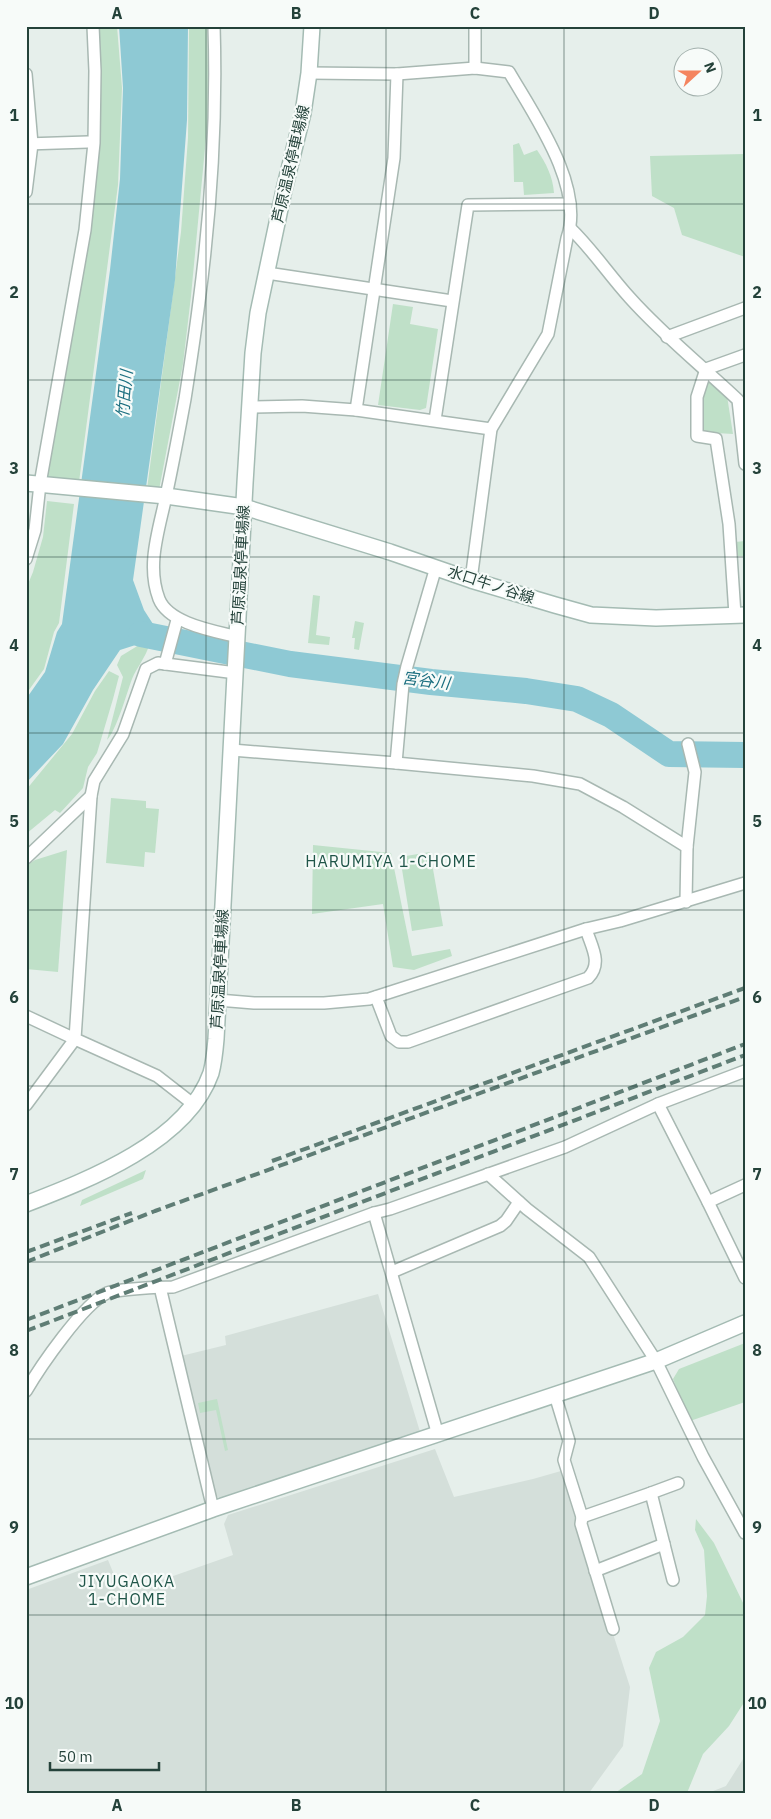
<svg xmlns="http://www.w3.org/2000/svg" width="771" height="1819" font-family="'IBM Plex Sans','Noto Sans JP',sans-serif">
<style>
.built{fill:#d4dfda}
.green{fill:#bfe0c8}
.water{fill:#8ec9d4}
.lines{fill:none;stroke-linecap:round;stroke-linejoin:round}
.river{stroke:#8ec9d4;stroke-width:26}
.street-casing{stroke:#a8b8b2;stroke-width:14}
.secondary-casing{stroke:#a4bbb3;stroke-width:18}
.street{stroke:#fff;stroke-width:11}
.secondary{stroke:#fff;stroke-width:15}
.rail{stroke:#5f7d75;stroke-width:4;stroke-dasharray:10 5;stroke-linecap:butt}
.grid{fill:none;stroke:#24423a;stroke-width:1;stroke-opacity:0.55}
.labels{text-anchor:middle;stroke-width:4.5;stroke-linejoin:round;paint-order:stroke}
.street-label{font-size:15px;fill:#24423a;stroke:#f7fbf9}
.water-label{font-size:16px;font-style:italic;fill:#1c6f80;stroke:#f7fbf9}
.neighbourhood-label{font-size:16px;letter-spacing:1px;fill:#1f5548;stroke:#f7fbf9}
.neatline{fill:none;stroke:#24423a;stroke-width:2}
.grid-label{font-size:16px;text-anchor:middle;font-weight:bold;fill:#24423a}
</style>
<rect width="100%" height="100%" fill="#e6efeb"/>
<g class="built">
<path d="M378 1294 421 1435 220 1498 216 1496 181 1356 226 1345 225 1336Z"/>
<path d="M435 1449 454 1497 533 1479 561 1471 630 1687 623 1746 589 1793H26V1590L108 1560 122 1594 233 1555 224 1524 228 1515Z"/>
<path d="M745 1756V1793H708L726 1786Z"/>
</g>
<g class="green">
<path d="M98 26H117L122 88 118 185 79 482 47 479 79 297 100 144 101 117Z"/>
<path d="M189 26H207L209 106 191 296 183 364 159 490 147 489 181 232 188 138Z"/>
<path d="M519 143 524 155 537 150C546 163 553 177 554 193L524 195 523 182H514L513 145Z"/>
<path d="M745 154V257L682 235 674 208 652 196 650 156Z"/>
<path d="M393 304 413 307 410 324 438 329 426 408 420 410 378 405Z"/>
<path d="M706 379 727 396 733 434 699 432V403Z"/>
<path d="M47 501 74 504 59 623 54 632 44 669 26 694V612L29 607 26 589 33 572 43 537Z"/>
<path d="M745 541V556H736L735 542Z"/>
<path d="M313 595 320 596 316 635 330 637 329 645 308 643Z"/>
<path d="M355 621 364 623 359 650 354 649 355 638H352Z"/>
<path d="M139 645H149C146 657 137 667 132 679 126 695 117 729 107 740L123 677 117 665 121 656Z"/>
<path d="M109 671 119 676 113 699 97 753 88 767 83 788 60 813 55 810 26 834V817L28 815 26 812V790L72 734 95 691Z"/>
<path d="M111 798 146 801V808L159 809 155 853 145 852 144 867 106 863Z"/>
<path d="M313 845 391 853 412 956 450 949 452 956 414 970 393 967 383 904 312 914Z"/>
<path d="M67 850 58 972 26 969V866L35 860Z"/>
<path d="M430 852 443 926 412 931 400 857Z"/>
<path d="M146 1170 143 1179 80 1206 82 1200Z"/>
<path d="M745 1343V1402L690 1421 673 1379 679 1369Z"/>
<path d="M217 1399 228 1450 225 1451 216 1410 200 1413 198 1403Z"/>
<path d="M696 1519 714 1543 745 1607V1701L729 1726 703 1754 687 1793H615L642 1774 660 1721 649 1668 656 1652 683 1637 705 1615 707 1596 704 1550 695 1530Z"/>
</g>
<path class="water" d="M119 26H188L187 120 175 280 133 580 144 610 153 624 167 634 164 643 148 641 120 650 93 690 63 744 26 783V699L45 672 57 632 62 624 110 270 120 179 123 88Z"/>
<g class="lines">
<path class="river" d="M141 634 290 664 431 682 526 691 577 699 611 715 669 754 745 755"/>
<defs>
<g id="street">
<path d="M214 26C217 118 211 211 199 302 195 334 190 367 185 399 179 431 173 464 166 496 159 530 146 565 159 599 169 624 215 631 238 637"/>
<path d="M475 68V26"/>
<path d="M309 73 397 74 475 68 509 72C534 115 585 187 567 238L548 334 491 429 471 580"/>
<path d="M26 74 32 144 26 192"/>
<path d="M26 144 88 142"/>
<path d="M570 228C592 249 609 275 630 298 663 335 702 366 738 400L745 464"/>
<path d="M267 273 452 301"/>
<path d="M667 337 745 308"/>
<path d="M250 407 302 406 356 410 491 429"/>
<path d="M356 410 394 158 397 74"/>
<path d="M435 420 468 205 570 204"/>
<path d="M26 559 35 530 40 484 85 230 94 143 95 71 93 26"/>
<path d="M735 615 729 524 716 439 697 436V397L706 369 745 355"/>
<path d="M165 664 177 620"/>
<path d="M232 750 396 763 533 776 580 784 623 807 687 847 686 902"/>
<path d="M396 763 403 684 407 666 436 567"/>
<path d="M687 847 695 772 688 744"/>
<path d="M26 858 91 796"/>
<path d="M376 997 391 1036 399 1042H408L588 978C603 963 591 946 586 929"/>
<path d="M218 1000 254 1003H324L369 999 586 929 620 921 745 883"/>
<path d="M26 1016 75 1039 26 1105"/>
<path d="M193 1104 157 1076 75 1039 91 796 94 781 123 734 146 669 158 663 236 673"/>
<path d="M658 1104 708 1202 745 1278"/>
<path d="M488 1174 527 1209 589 1257 656 1361 703 1457 745 1533"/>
<path d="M708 1202 745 1185"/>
<path d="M374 1213 438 1435"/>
<path d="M392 1272 500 1226 506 1221 519 1202"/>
<path d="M160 1287 213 1509"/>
<path d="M26 1391C40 1367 83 1304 107 1293 118 1289 160 1287 173 1287L374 1213 390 1209 565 1147 658 1104 745 1071"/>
<path d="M555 1395 569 1441 564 1460 582 1517 651 1493 673 1580"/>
<path d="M651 1493 678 1483"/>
<path d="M582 1517 581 1524 613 1629"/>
<path d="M595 1571 664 1544"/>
</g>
<g id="secondary">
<path d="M26 483 166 496 244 507 390 552 471 580 555 605 591 615 656 618 745 615"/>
<path d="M26 1204C88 1180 187 1142 211 1073 214 1062 215 1051 216 1039L245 483 253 353 258 313 284 190 303 113 309 73 312 26"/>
<path d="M26 1577 213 1509 656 1361 745 1323"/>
</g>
</defs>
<use href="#street" class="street-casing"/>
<use href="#secondary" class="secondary-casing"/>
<use href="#street" class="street"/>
<use href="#secondary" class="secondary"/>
<g class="rail">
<path d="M272 1161 745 988"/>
<path d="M26 1252 132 1213"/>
<path d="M26 1262 155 1211 745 997"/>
<path d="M26 1320 745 1044"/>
<path d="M26 1331 745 1055"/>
</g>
</g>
<path class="grid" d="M206 26V1793M386 26V1793M564 26V1793M26 204H745M26 380H745M26 557H745M26 733H745M26 910H745M26 1086H745M26 1262H745M26 1439H745M26 1615H745"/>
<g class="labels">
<g class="street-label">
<text transform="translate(291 164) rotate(-77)" y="5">芦原温泉停車場線</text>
<text transform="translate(241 565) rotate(-87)" y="5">芦原温泉停車場線</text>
<text transform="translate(491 585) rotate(18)" y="5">水口牛ノ谷線</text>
<text transform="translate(220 969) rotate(-87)" y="5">芦原温泉停車場線</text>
</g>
<g class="water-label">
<text transform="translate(124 394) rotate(-85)" y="6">竹田川</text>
<text transform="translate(426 680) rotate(7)" y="6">宮谷川</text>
</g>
<g class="neighbourhood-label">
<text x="391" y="867">HARUMIYA 1-CHOME</text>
<text x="127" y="1587">JIYUGAOKA<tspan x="127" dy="18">1-CHOME</tspan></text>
</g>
</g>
<rect width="771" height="1819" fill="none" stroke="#f7fbf9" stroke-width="55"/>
<g transform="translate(698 72) rotate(69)"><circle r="24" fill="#f7fbf9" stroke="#a3b1ad"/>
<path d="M0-4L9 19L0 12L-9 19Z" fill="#f4845f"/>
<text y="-8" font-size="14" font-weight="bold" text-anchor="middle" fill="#24423a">N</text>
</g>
<path d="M50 1762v8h109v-8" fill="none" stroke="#24423a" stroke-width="2.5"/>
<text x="58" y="1762" font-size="15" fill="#24423a" stroke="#f7fbf9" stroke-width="4" paint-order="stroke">50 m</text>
<rect x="28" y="28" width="716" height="1764" class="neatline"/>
<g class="grid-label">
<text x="117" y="19">A</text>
<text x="296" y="19">B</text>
<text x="475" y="19">C</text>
<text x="654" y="19">D</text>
<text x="14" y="121">1</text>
<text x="757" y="121">1</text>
<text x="14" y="298">2</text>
<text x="757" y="298">2</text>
<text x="14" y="474">3</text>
<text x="757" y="474">3</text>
<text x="14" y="651">4</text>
<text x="757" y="651">4</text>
<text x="14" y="827">5</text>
<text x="757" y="827">5</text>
<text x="14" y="1003">6</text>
<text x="757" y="1003">6</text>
<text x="14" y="1180">7</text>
<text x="757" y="1180">7</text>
<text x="14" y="1356">8</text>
<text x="757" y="1356">8</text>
<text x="14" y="1533">9</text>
<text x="757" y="1533">9</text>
<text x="14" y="1709">10</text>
<text x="757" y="1709">10</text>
<text x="117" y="1811">A</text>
<text x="296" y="1811">B</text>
<text x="475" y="1811">C</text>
<text x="654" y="1811">D</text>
</g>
</svg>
